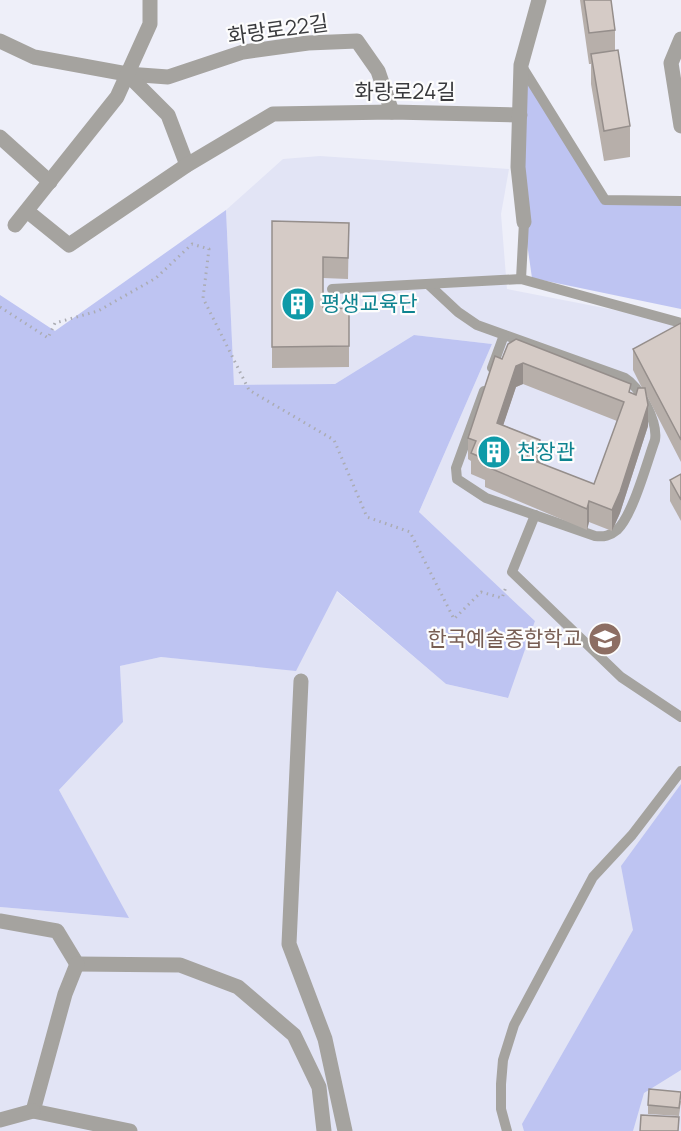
<svg xmlns="http://www.w3.org/2000/svg" width="681" height="1131" font-family="Manrope,'Noto Sans KR',sans-serif">
<style>
.built{fill:#e2e4f5}
.green{fill:#bec4f2}
.lines{fill:none;stroke-linecap:round;stroke-linejoin:round}
.path{stroke:#abacb3;stroke-width:3;stroke-dasharray:1.5 4.5;stroke-linecap:butt}
.service{stroke:#a5a39f;stroke-width:10}
.pedestrian{stroke:#a5a39f;stroke-width:15}
.minor{stroke:#a5a39f;stroke-width:15}
.wall{fill:#b7afaa;fill-rule:evenodd}
.shaded-wall{fill:#958e8b}
.building{fill:#d5cbc6;stroke:#958e8b;stroke-width:1.5;fill-rule:evenodd}
.labels{text-anchor:middle;stroke-width:4.5;stroke-linejoin:round;paint-order:stroke}
.street-label{font-size:21px;fill:#393a3d;stroke:#fdfdfd}
.culture-label{font-size:21px;fill:#0d838f;stroke:#fdfdfd;text-anchor:start}
.education-label{font-size:21px;fill:#785e54;stroke:#fdfdfd;text-anchor:end}
</style>
<rect width="100%" height="100%" fill="#eeeff9"/>
<path class="built" d="M320 156 509 169 501 214 507 289 681 323V1131H0V907L128 918 59 790 123 722 120 666 161 657 296 670 336 591 446 684 507 698 535 621 419 512 492 344 414 335 335 384 234 386 226 210 283 159Z"/>
<g class="green">
<path d="M521 65 605 200 681 201V309L532 278 524 222Z"/>
<path d="M226 210 234 385 335 384 414 335 492 344 419 512 535 621 508 698 446 684 337 591 296 671 161 657 120 666 123 722 59 790 129 918 0 907V295L55 331Z"/>
<path d="M681 784V1070L644 1093 633 1131H524L522 1124 633 930 621 866Z"/>
</g>
<g class="lines">
<path class="path" d="M0 307 48 338 55 323 98 311 156 278 192 244 209 249 203 298 249 390 334 440 367 517 410 532 454 619 481 592 502 598 506 587"/>
<g class="service">
<path d="M521 65 605 200 681 201"/>
<path d="M521 279 524 222"/>
<path d="M428 284 458 312 477 325 625 378C640 387 658 422 655 440 647 462 633 515 617 530 610 536 604 537 595 536L486 498 457 479 456 468 484 391"/>
<path d="M332 289 521 279 681 323"/>
<path d="M492 368 504 335"/>
<path d="M535 515 512 572 621 677 681 717"/>
<path d="M507 1131 501 1109V1084L503 1060 514 1025 593 877 632 835 681 771"/>
</g>
<g class="pedestrian">
<path d="M301 681 289 944 325 1039 345 1131"/>
<path d="M0 921 57 931 77 964"/>
<path d="M77 964 180 965 238 987 294 1035 319 1087 324 1131"/>
<path d="M77 964 65 994 33 1111 130 1131"/>
<path d="M0 1120 33 1111"/>
</g>
<g class="minor">
<path d="M681 39 671 63 681 126"/>
<path d="M0 41 34 57 127 74 168 77 243 52 308 43 357 41 378 71 392 112"/>
<path d="M127 74 168 115 187 165"/>
<path d="M0 137 50 182"/>
<path d="M27 211 69 245 187 165 273 114 392 112 520 115"/>
<path d="M524 222 518 167 521 65 539 0"/>
<path d="M15 225 117 97 150 24V0"/>
</g>
</g>
<g class="wall">
<path d="M580 0H611L615 30V50L630 126V157L604 161 591 84V64H589Z"/>
<path d="M272 221 349 223 348 279 323 278V307L349 309V367L272 368Z"/>
<path d="M681 323V462L647 396 648 426 620 513 612 531 589 522 587 530 485 487V480L471 474V461L468 459V438L508 344 636 395 642 388 633 370V349ZM523 384 617 421 594 484 539 463 540 440 503 425 516 387Z"/>
<path d="M681 474V521L670 501V480Z"/>
<path d="M681 1101 679 1116 648 1114V1105Z"/>
</g>
<g class="shaded-wall">
<path d="M523 363V384L516 387 497 444V423L516 366Z"/>
<path d="M648 405V426L620 513 612 531V510Z"/>
<path d="M540 440V461L537 474V453Z"/>
<path d="M589 501V522L587 530V509Z"/>
</g>
<g class="building">
<path d="M584 0H611L615 30 589 33Z"/>
<path d="M618 50 630 126 604 131 591 54Z"/>
<path d="M272 221 349 223 348 258 323 257V307L349 309V346L272 347Z"/>
<path d="M681 323V440L633 349Z"/>
<path d="M516 339 631 384 629 392 636 395 638 388H645L648 405 620 492 612 510 589 501 587 509 485 466 487 460 471 453 476 441 468 438 495 356 502 359 508 344ZM523 363 624 402 594 484 527 458 529 451 537 453 540 440 497 423 516 366Z"/>
<path d="M681 474V500L670 480Z"/>
<path d="M649 1089 681 1092 679 1108 648 1105Z"/>
<path d="M641 1115 679 1117 678 1131H640Z"/>
</g>
<defs>
<symbol id="building-disc" viewBox="-11 -11 22 22"><circle r="9.5" fill="#0f9aa8" stroke="#fdfdfd"/><path d="M-4-6H4V6H1V3H-1V6H-4ZM-2.5-4.3h1.7v1.8h-1.7ZM.8-4.3h1.7v1.8H.8ZM-2.5-1h1.7V.8h-1.7ZM.8-1h1.7V.8H.8Z" fill="#fff"/></symbol>
<symbol id="university-disc" viewBox="-11 -11 22 22"><circle r="9.5" fill="#8d6e63" stroke="#fdfdfd"/><path d="M0-5L7-2L0 1L-7-2ZM-4 1L0 2.5L4 1V4Q0 6-4 4Z" fill="#fff"/></symbol>
</defs>
<g fill-rule="evenodd">
<use href="#building-disc" x="279" y="285" width="38" height="38"/>
<use href="#building-disc" x="475" y="433" width="38" height="38"/>
<use href="#university-disc" x="586" y="620" width="38" height="38"/>
</g>
<g class="labels">
<g class="street-label">
<text transform="translate(278 30) rotate(-8)" y="7">화랑로22길</text>
<text x="405" y="99">화랑로24길</text>
</g>
<g class="culture-label">
<text x="321" y="311">평생교육단</text>
<text x="517" y="459">천장관</text>
</g>
<g class="education-label">
<text x="582" y="646">한국예술종합학교</text>
</g>
</g>
</svg>
